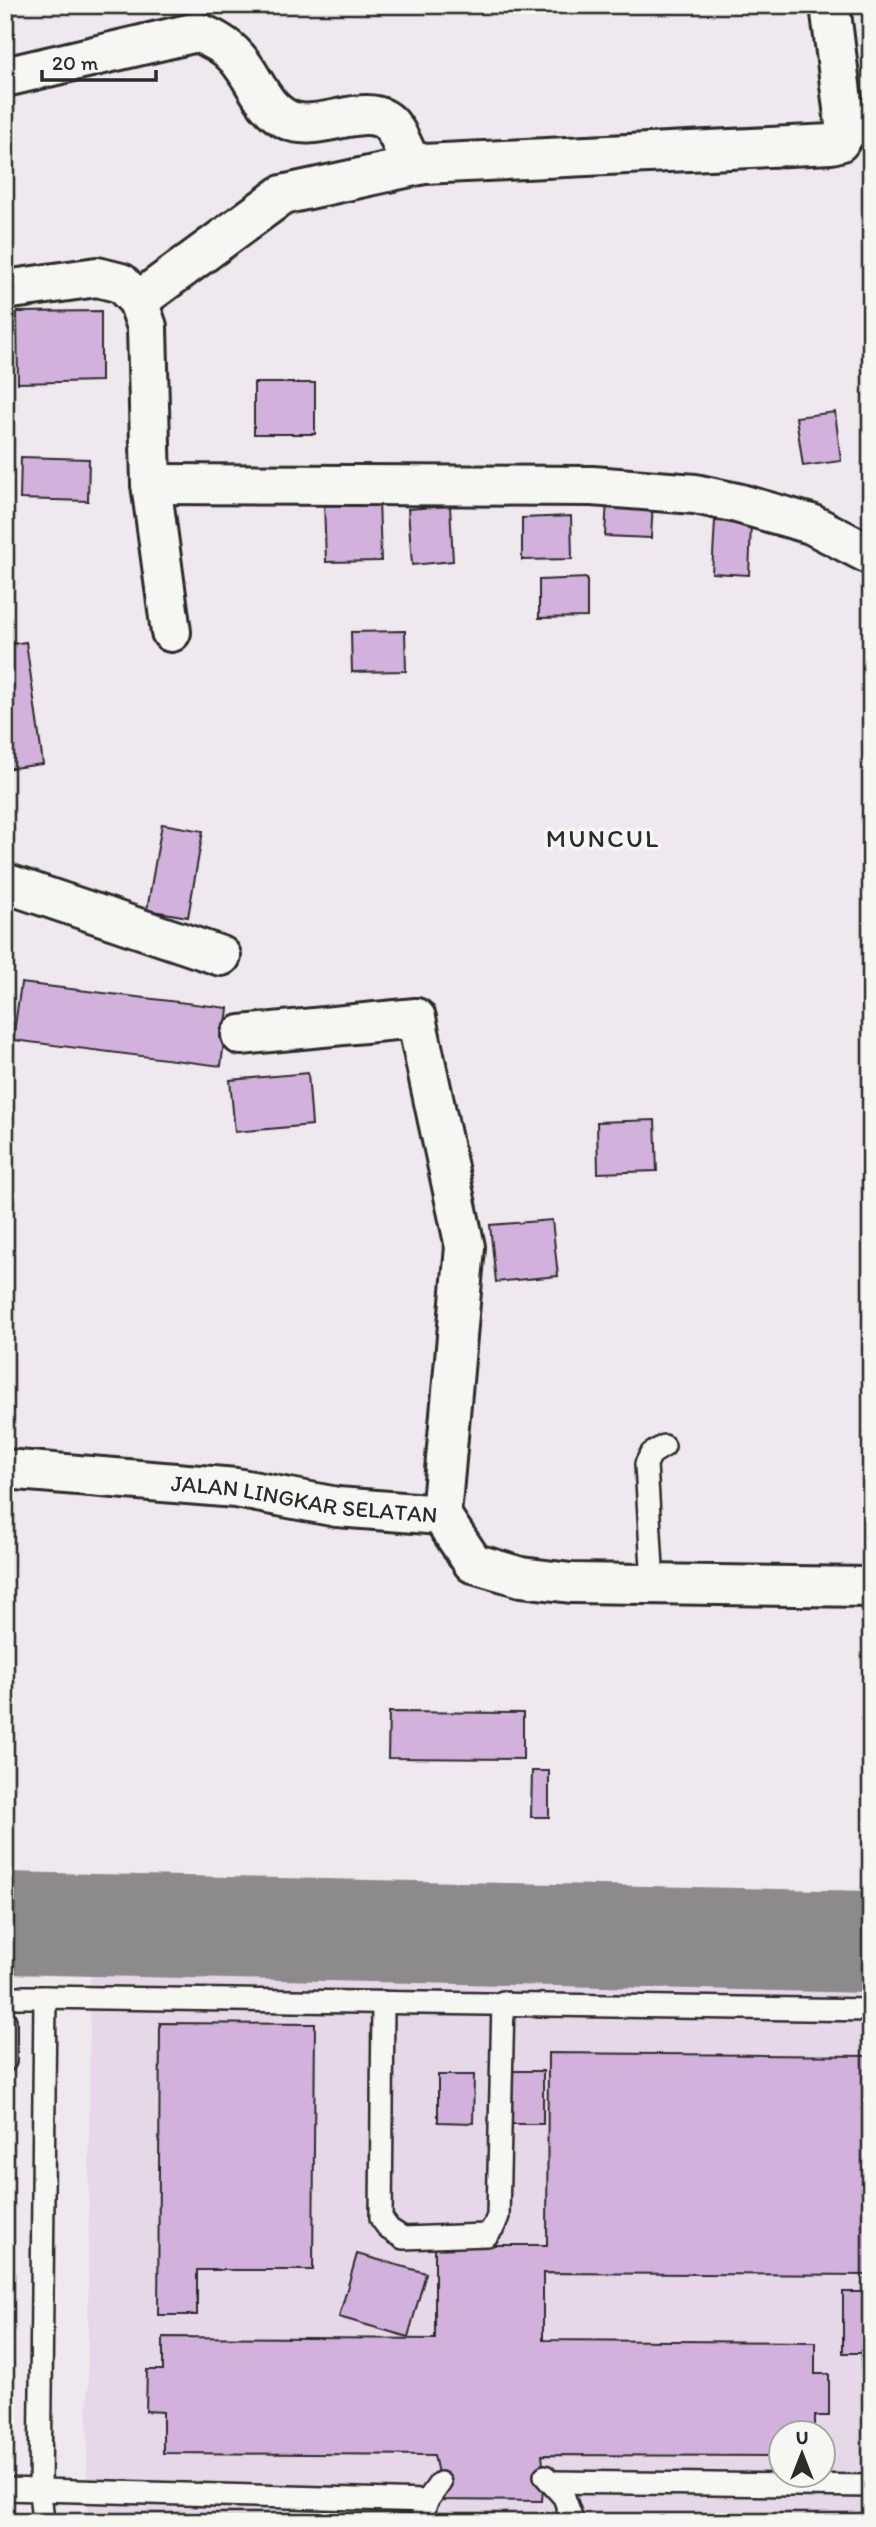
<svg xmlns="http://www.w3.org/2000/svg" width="876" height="2527" font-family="Itim,sans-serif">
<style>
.built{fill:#e6d8e9;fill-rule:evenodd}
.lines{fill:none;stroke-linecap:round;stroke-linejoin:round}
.taxiway{stroke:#8d8a8c;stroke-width:102}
.building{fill:#d2b2dd;stroke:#2b2b2b;stroke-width:2}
.lane-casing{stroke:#2b2b2b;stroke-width:26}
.street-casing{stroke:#2b2b2b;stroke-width:44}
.secondary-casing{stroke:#2b2b2b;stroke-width:44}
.lane{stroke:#f6f6f2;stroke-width:21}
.street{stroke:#f6f6f2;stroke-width:38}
.secondary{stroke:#f6f6f2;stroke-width:38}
.labels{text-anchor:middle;stroke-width:7;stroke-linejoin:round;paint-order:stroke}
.street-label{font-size:23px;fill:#2b2b2b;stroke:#f6f6f2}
.quarter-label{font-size:26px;letter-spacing:2px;fill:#2b2b2b;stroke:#f6f6f2}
</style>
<rect width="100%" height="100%" fill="#efe8ee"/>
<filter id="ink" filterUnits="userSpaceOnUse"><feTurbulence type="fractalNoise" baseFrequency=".0143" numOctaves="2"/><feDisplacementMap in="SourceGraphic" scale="14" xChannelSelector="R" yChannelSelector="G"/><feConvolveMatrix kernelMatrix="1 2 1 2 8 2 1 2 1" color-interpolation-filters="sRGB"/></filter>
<g filter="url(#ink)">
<path class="built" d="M90 1971 871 1984V2522L87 2518ZM782 2432H824V2474H782Z"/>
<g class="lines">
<path class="taxiway" d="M5 1923 871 1942"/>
</g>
<g class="building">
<path d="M101 311V381L18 383 17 312Z"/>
<rect x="254" y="383" width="61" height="51"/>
<path d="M835 412 841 461 803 466 796 417Z"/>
<path d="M21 457 89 459 88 501 20 499Z"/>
<path d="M379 499 381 561 326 562 324 501Z"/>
<path d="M607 499 653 502 651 538 605 536Z"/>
<path d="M450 506 453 561 412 565 408 509Z"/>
<path d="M571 516 572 559 522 560V518Z"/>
<path d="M715 521 751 523 749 575 712 573Z"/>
<path d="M587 578V617L539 618V580Z"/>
<path d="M405 631 406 671 352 672 351 632Z"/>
<path d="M26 642 43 764 5 769V645Z"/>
<path d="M162 824 203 831 188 917 147 910Z"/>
<path d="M21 983 228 1008 221 1066 13 1040Z"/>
<path d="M308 1073 312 1125 235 1132 230 1080Z"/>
<path d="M655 1120 657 1171 598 1173 597 1122Z"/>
<path d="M552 1220 558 1276 496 1282 490 1225Z"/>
<path d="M389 1712 523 1713V1759L388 1758Z"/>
<path d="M532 1771H549V1817H531Z"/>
<path d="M160 2023 315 2024 313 2270H197V2315H158Z"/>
<path d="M548 2053 871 2056V2275L543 2273V2340L815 2342V2374H829V2416H815V2432H782V2456L542 2455 544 2475 542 2501 434 2500 440 2483 434 2455 163 2453V2412L146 2411 147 2370H163V2337L435 2339V2245H547Z"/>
<rect x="511" y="2071" width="32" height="53"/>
<path d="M438 2075H474L473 2123 438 2122Z"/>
<path d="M357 2254 426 2273 408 2337 339 2317Z"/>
<rect x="843" y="2292" width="28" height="61"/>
</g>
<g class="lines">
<defs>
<g id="lane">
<path d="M653 1585 646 1464 651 1454 664 1446"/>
<path d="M5 1997H45L40 2491 43 2522"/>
<path d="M45 1997C320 2001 595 2004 871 2010"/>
<path d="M383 2002 381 2218 389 2229 403 2238 487 2235 494 2226 498 2216 503 2002"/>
<path d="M5 2021V2061"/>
<path d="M545 2476 564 2497 573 2522"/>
<path d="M553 2482 871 2486"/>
<path d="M5 2489 427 2501"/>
<path d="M420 2522 427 2501 440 2483"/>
</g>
<g id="street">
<path d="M5 77 197 32C213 39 226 45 237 58 255 78 262 108 288 120 319 134 368 99 391 125 399 134 403 148 409 159L424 164 831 144 839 142 846 132 830 5"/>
<path d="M5 290 97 277 121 283 138 301 147 327 151 484 171 632"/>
<path d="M138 301 282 195 424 164"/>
<path d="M151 484 592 486 695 494 737 503 811 524 871 555"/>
<path d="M5 883 221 956"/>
<path d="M241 1035 416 1018 465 1247 441 1515"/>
</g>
<g id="secondary">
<path id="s1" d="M5 1469 236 1488 337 1507 441 1515 473 1563 521 1577 571 1583 871 1587"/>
</g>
</defs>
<use href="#lane" class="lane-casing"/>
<use href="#street" class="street-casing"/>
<use href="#secondary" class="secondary-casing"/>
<use href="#lane" class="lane"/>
<use href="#street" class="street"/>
<use href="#secondary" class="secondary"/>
</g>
</g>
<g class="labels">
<g class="street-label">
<text dy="8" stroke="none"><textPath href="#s1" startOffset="301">JALAN LINGKAR SELATAN</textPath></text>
</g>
<g class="quarter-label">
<text x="603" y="847">MUNCUL</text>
</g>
</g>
<rect width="876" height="2527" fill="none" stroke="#f6f6f2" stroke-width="28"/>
<rect x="14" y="14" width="848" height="2499" fill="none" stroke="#2b2b2b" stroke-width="2.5" filter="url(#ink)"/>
<g transform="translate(802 2454)"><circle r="33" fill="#f6f6f2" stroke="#a5a5a2" stroke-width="2"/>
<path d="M0-5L12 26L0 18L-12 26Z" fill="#2b2b2b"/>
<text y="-10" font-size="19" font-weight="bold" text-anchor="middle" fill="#2b2b2b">U</text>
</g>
<path d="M42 70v10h114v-10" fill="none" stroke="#2b2b2b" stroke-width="3.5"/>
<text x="52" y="70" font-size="21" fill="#2b2b2b" stroke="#f6f6f2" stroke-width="5" paint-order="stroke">20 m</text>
</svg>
